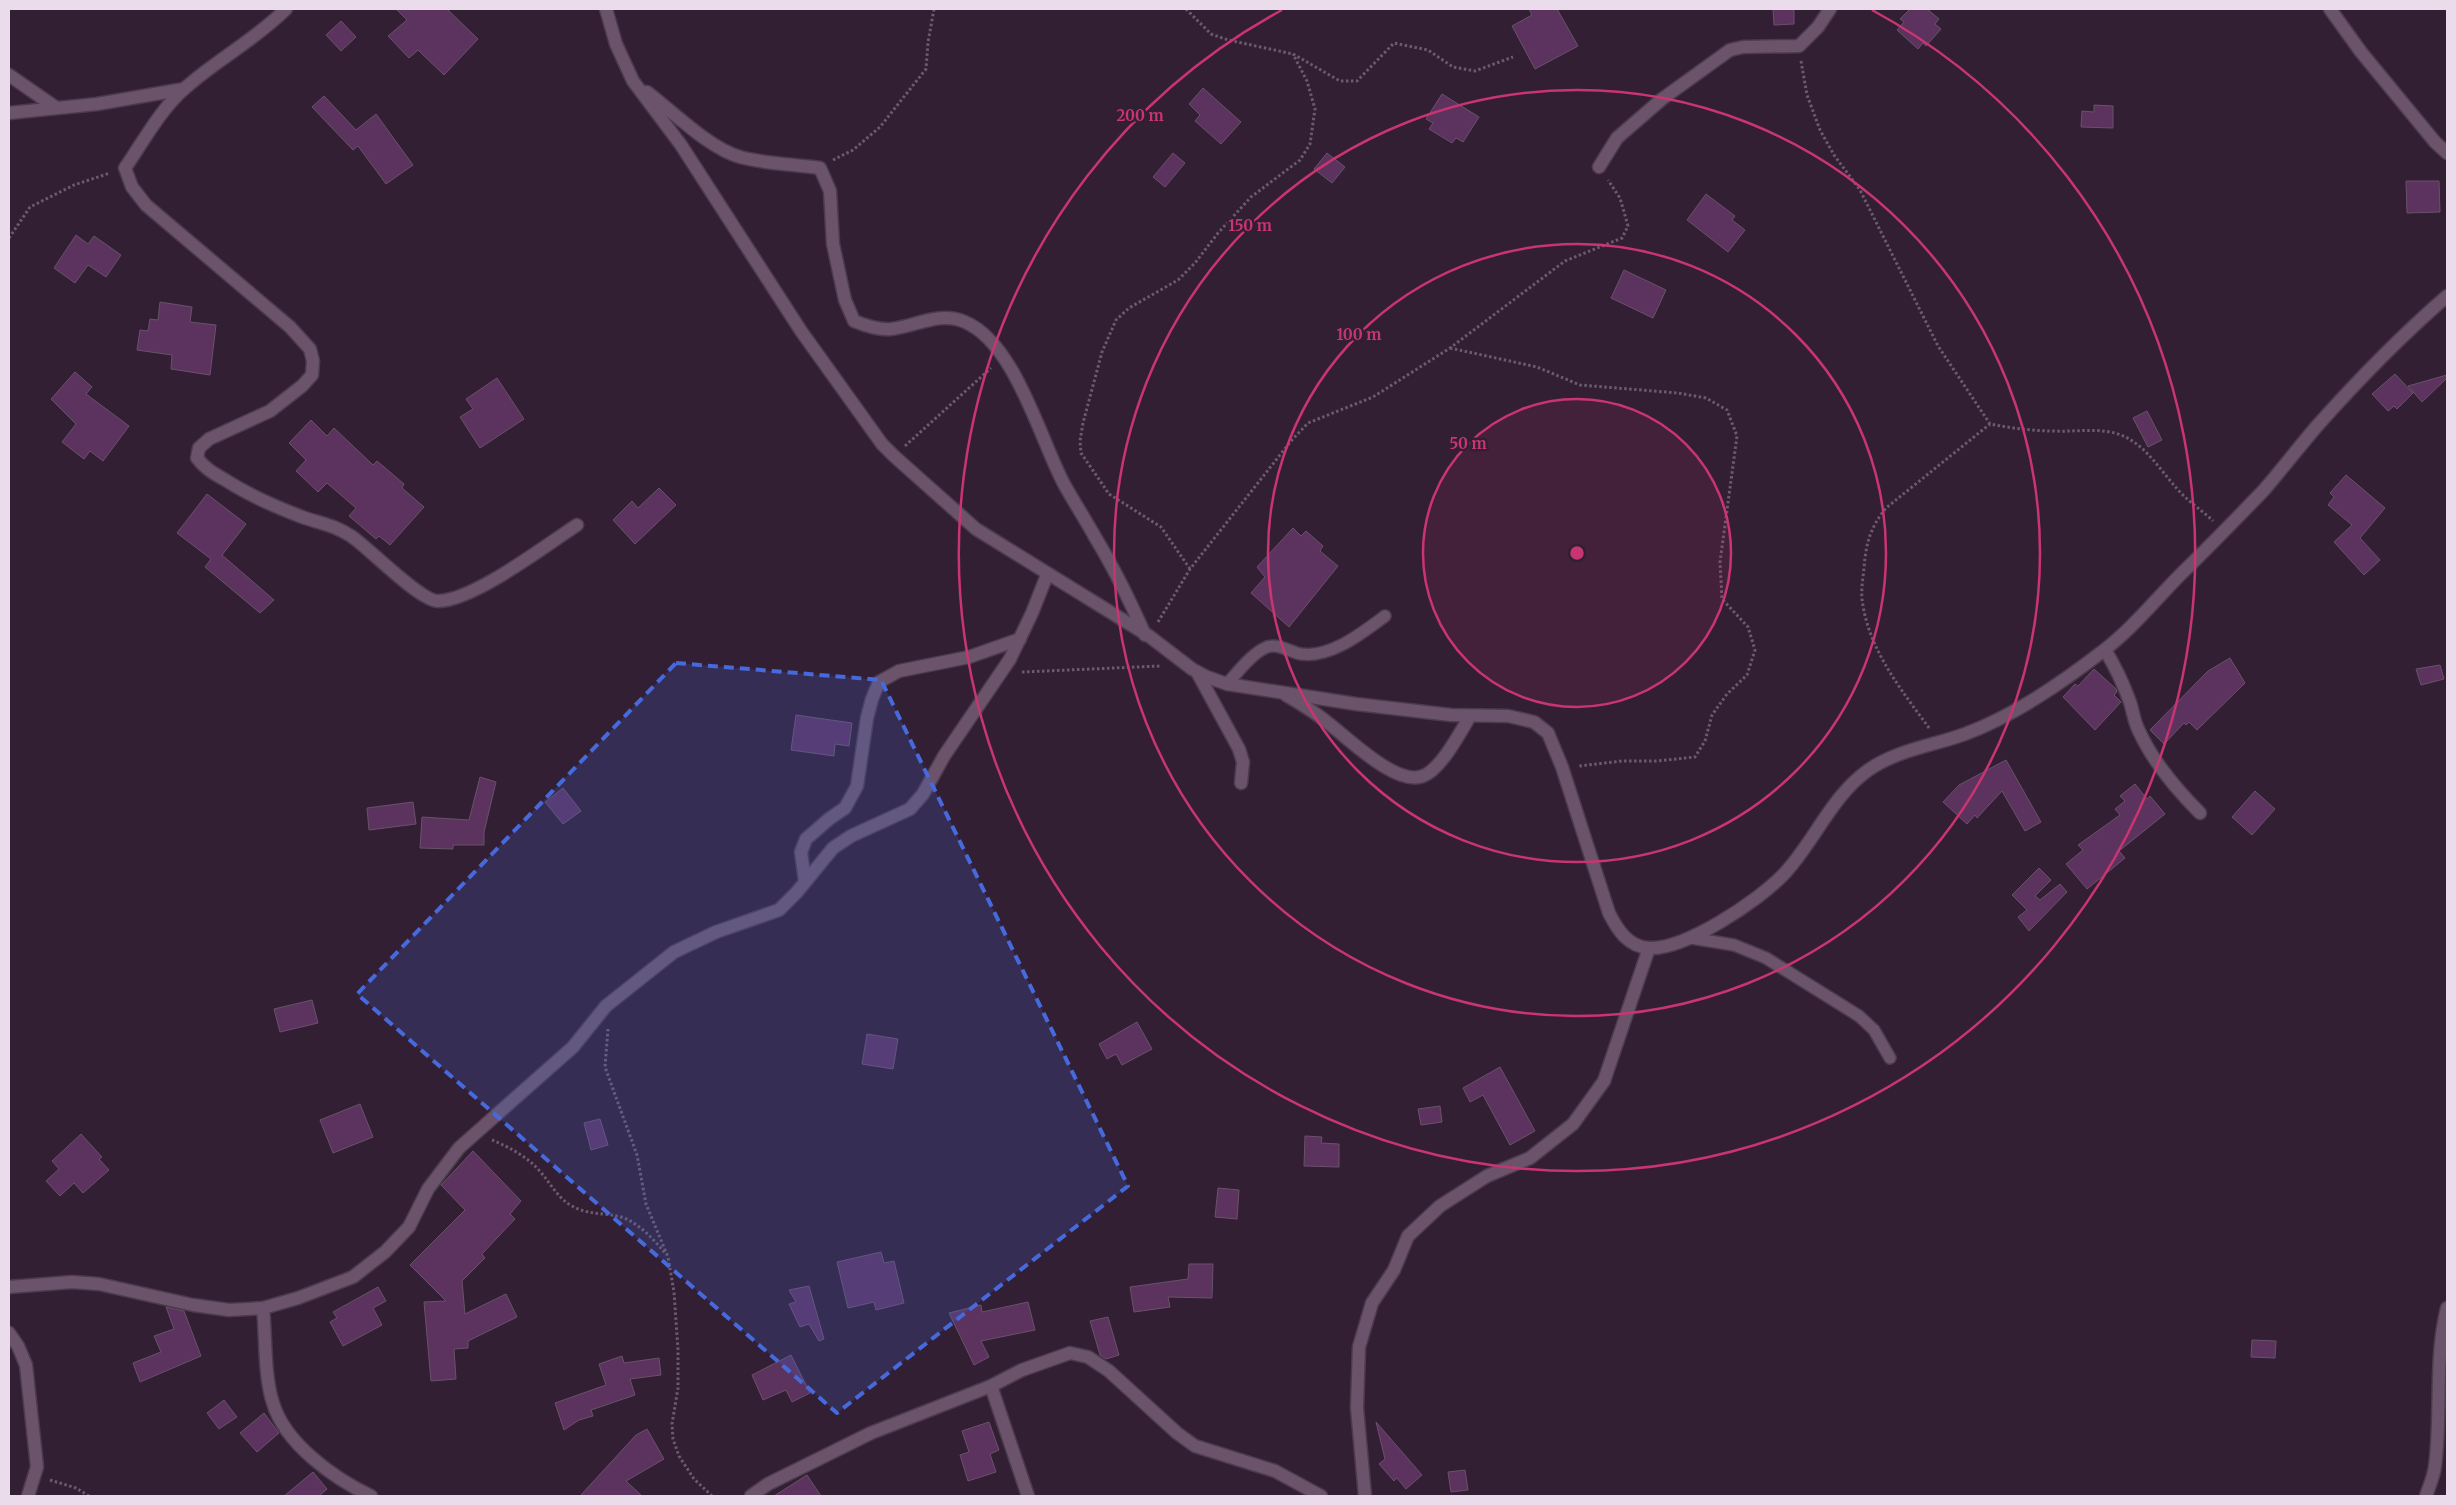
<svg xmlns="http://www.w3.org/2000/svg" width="2456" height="1505" font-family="Merriweather,serif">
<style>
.building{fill:#5c335e;stroke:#685269}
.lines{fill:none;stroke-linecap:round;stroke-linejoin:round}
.lane-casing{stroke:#4c3b4d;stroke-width:14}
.street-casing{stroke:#4c3b4d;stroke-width:15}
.path{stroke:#6c5a6d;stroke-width:3;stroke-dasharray:2.5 2.5;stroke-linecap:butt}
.lane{stroke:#6b546b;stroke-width:11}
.street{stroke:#6b546b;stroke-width:12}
.marked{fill:#466adc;fill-opacity:0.2;stroke:#466adc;stroke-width:4;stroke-dasharray:10 6;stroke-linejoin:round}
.ring{fill:none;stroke:#c83570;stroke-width:2.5}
.centre{fill:#c83570;stroke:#331f34;stroke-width:2.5}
.ring-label{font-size:15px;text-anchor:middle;font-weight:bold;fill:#c83570;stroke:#331f34;stroke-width:5;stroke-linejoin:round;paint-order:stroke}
</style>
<rect width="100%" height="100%" fill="#331f34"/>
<g class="building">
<path d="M396 9H447L478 39 444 75 418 50 409 58 388 36 407 20Z"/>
<path d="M1529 9H1557L1578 46 1535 69 1512 26 1532 15Z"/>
<path d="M1773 9H1794V24L1774 25Z"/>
<path d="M1910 9H1927L1939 19 1935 24 1941 29 1926 46 1923 43 1918 49 1897 30 1904 22 1900 19Z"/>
<path d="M341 21 356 37 341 51 326 35Z"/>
<path d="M1203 88 1241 122 1221 144 1195 121 1200 115 1189 104Z"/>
<path d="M1442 94 1479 117 1463 142 1456 138 1452 143 1429 129 1433 123 1426 119Z"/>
<path d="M324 96 356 130 376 114 413 165 386 184 358 146 353 150 312 107Z"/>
<path d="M2094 105 2113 106V128L2081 127 2082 111 2094 112Z"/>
<path d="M1173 153 1185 163 1165 187 1153 177Z"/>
<path d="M1327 153 1345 167 1332 183 1314 169Z"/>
<path d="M2406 181H2439L2440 212 2407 213Z"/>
<path d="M1706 194 1735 216 1732 220 1745 230 1728 252 1687 220Z"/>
<path d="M76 235 88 244 94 236 121 255 106 277 88 265 75 283 54 268Z"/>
<path d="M1624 270 1666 290 1653 318 1611 298Z"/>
<path d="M160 302 192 307 190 322 216 325 210 375 171 369 172 355 137 350 140 330 148 331 150 319 158 320Z"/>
<path d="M75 372 92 387 86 394 129 426 103 461 90 451 84 459 62 442 76 424 51 399Z"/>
<path d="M2395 374 2413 393 2397 409 2394 406 2388 411 2372 394Z"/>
<path d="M2447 375V378L2422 402 2408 386Z"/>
<path d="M497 378 524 419 480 448 460 417 473 409 466 399Z"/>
<path d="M2147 411 2162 440 2148 447 2133 418Z"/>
<path d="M311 420 327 436 334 428 373 465 377 461 404 484 402 488 424 507 390 545 379 536 376 539 349 516 356 508 327 483 318 492 296 471 306 460 289 443Z"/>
<path d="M2346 475 2385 508 2360 538 2380 560 2364 575 2334 542 2352 525 2328 505 2334 497 2330 493Z"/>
<path d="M659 488 676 505 635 544 613 520 632 501 638 508Z"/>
<path d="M207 494 246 524 222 555 274 600 260 613 205 567 211 559 177 533Z"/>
<path d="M1293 528 1301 536 1306 531 1323 546 1320 551 1338 566 1289 627 1251 593 1265 577 1257 567Z"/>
<path d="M2230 658 2245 683 2197 730 2189 722 2186 725 2184 723 2164 744 2150 730 2208 671Z"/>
<path d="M2440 665 2444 679 2421 685 2416 669Z"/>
<path d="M2094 669 2116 689 2117 692 2114 695 2121 702 2095 730 2063 697 2075 684 2078 686Z"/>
<path d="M796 715 852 723 849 746 835 744 834 756 791 750Z"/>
<path d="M2006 760 2041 822 2025 831 2002 791 1977 818 1975 815 1967 824 1943 802 1959 785Z"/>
<path d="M480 777 496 782 484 832V845H453V849L420 848 422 817 469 820Z"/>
<path d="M2135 784 2147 799 2150 796 2165 814 2119 851 2125 858 2087 889 2066 864 2083 850 2078 845 2120 815 2115 809 2125 801 2120 796Z"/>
<path d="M563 788 581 811 563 824 545 802Z"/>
<path d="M2255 791 2275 809 2252 835 2232 817Z"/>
<path d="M413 802 416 824 369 830 367 808Z"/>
<path d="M2039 868 2051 880 2035 896 2040 900 2060 884 2067 892 2029 931 2018 917 2027 910 2012 895Z"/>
<path d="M312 1000 318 1023 280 1032 274 1009Z"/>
<path d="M1137 1022 1152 1049 1122 1065 1116 1054 1107 1059 1099 1044Z"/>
<path d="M867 1034 898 1039 893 1069 862 1064Z"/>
<path d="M1500 1067 1535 1131 1510 1145 1483 1095 1470 1102 1463 1088Z"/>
<path d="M360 1104 373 1137 333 1153 320 1120Z"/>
<path d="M1440 1106 1442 1122 1421 1125 1418 1109Z"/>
<path d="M600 1119 608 1145 591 1150 584 1123Z"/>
<path d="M81 1134 102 1157 99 1159 109 1170 83 1193 74 1183 60 1196 46 1181 59 1169 52 1161Z"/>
<path d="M1305 1136 1322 1137 1321 1143 1339 1144V1167L1304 1166Z"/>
<path d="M473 1151 521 1201 510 1214 515 1219 482 1254 485 1258 462 1281 465 1314 506 1294 517 1317 468 1341V1348L454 1349 456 1379 431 1381 424 1302 446 1301 410 1265 465 1210 441 1185Z"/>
<path d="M1218 1188 1239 1190 1237 1219 1215 1217Z"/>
<path d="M881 1252 884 1263 894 1261 904 1303 876 1310 874 1302 848 1308 837 1262Z"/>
<path d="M1189 1264H1213L1212 1298 1168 1297 1170 1307 1134 1312 1130 1287 1188 1279Z"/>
<path d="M809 1286 824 1339 819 1341 809 1324 800 1327 789 1304 796 1302 789 1290Z"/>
<path d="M378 1287 386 1301 373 1308 382 1325 343 1346 330 1322 337 1318 333 1312Z"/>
<path d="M1028 1302 1035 1330 981 1341 989 1357 974 1365 949 1313 981 1305 982 1312Z"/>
<path d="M166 1307 184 1311 201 1356 140 1382 133 1363 161 1352 154 1336 174 1329Z"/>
<path d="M1108 1317 1119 1355 1106 1359 1100 1355 1090 1321Z"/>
<path d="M2252 1340 2276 1341 2275 1358 2251 1357Z"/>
<path d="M791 1355 810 1393 792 1402 786 1390 763 1400 752 1375Z"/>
<path d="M622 1356 624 1363 659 1358 661 1375 630 1379 635 1395 591 1410 593 1416 579 1420 564 1430 555 1403 606 1385 599 1364Z"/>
<path d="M224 1400 237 1417 219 1429 207 1413Z"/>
<path d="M264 1413 279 1433 257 1452 240 1433Z"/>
<path d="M989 1422 999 1450 990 1454 996 1472 968 1481 960 1455 969 1452 962 1431Z"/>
<path d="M1376 1422 1422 1475 1406 1489 1397 1478 1394 1481 1379 1464 1385 1459Z"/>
<path d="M647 1429 664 1459 626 1481 642 1496H580L636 1435Z"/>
<path d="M1465 1470 1468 1490 1451 1492 1448 1472Z"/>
<path d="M313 1472 327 1489 319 1496H284Z"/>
<path d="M807 1475 821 1496H774Z"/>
</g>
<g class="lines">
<defs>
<g id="lane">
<path d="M1227 684C1238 672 1252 653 1267 647 1279 643 1290 652 1301 654 1331 658 1362 633 1385 616"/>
<path d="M1691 938 1734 945 1766 958 1859 1016 1874 1030 1890 1058"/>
</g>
<g id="street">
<path d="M286 9C255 40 216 60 184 89 160 110 143 142 125 168L132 187 146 205 290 327 310 349 313 361 312 375 302 386 270 411 209 439 199 448 197 458C205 469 215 474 227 481 252 497 278 508 305 518 323 524 334 525 351 536 369 548 420 601 438 601 473 601 546 545 577 525"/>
<path d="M606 9 616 44 633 81 681 145 801 331 882 444 894 456 976 529 1149 636 1192 669 1207 677 1227 684 1356 704 1451 715 1508 716 1534 722 1548 733 1562 767 1609 913C1617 929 1628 947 1649 948 1685 950 1758 901 1783 875 1813 844 1831 797 1867 771 1896 750 1932 746 1965 734 2015 715 2060 684 2103 651 2132 629 2156 599 2182 573 2210 546 2237 518 2264 490 2282 469 2299 447 2317 426 2358 380 2401 336 2447 296"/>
<path d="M2330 9 2361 52 2435 142 2447 153"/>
<path d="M9 75 55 107"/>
<path d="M647 92C672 111 710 149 740 157 766 164 793 164 820 168L830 191 833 244 845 300 854 321C866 326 878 330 891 329 916 326 940 311 965 322 1015 343 1040 439 1064 484 1074 502 1085 519 1095 537 1114 568 1130 601 1145 635"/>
<path d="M9 113 97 104 184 89"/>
<path d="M1599 167 1617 138 1662 99 1730 50 1743 47 1799 46 1818 27 1830 9"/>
<path d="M2105 650C2115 666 2123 683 2130 702 2133 711 2134 722 2139 731 2153 762 2176 789 2200 813"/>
<path d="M1197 672 1239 749 1243 762 1241 783"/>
<path d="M1286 695C1301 704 1315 712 1328 723 1348 738 1397 787 1423 776 1441 769 1460 733 1470 716"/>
<path d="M805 881 801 852 806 839 829 819 845 808 857 786 867 718 872 699 879 682 899 671 969 657 1020 639"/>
<path d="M9 1287 72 1282 99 1284 193 1305 229 1310 263 1308 298 1298 353 1277 385 1252 409 1227 428 1189 459 1148 573 1047 606 1006 674 952 716 932 779 910 797 892 833 848 851 836 910 809 923 794 944 756 1010 659 1032 613 1047 575"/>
<path d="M263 1308C266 1337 264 1376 273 1403 285 1444 335 1479 371 1496"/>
<path d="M9 1333 18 1346 26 1365 37 1467 28 1496"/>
<path d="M991 1386 1028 1496"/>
<path d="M751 1496 768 1484 871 1433 991 1386 1022 1370 1070 1353 1088 1357 1109 1371 1177 1433 1195 1446 1275 1471 1321 1496"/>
<path d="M1365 1496 1357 1408 1359 1347 1372 1303 1394 1270 1408 1236 1440 1206 1487 1176 1530 1158 1573 1124 1604 1081 1649 948"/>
<path d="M2426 1496C2429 1487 2434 1476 2435 1466 2442 1413 2434 1360 2447 1308"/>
</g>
</defs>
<use href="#lane" class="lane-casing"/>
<use href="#street" class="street-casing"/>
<g class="path">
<path d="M1186 9 1211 34 1228 40 1293 54 1340 81H1357L1394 43 1428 50 1453 67 1475 71 1513 57"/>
<path d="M1801 61 1807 95 1820 130 1834 155 1860 190 1938 346 1990 424C2011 428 2032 431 2054 431 2075 432 2094 428 2115 433 2147 442 2162 475 2184 496 2193 505 2204 512 2213 521"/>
<path d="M833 160 853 150 880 127 926 69 928 42 934 9"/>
<path d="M9 238 30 207 74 185 110 173"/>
<path d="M1450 348 1537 367 1580 385 1678 393 1706 398 1727 410 1737 436 1720 562 1722 599 1748 627 1755 650 1747 675 1727 694 1712 715 1705 741 1695 757 1656 761H1622L1579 766"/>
<path d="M905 446 991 368"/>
<path d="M1190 569 1161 527 1109 494 1081 453 1080 441 1083 423 1102 352 1116 320 1129 308 1178 280 1195 263 1218 233 1251 197 1300 160 1310 144 1315 109 1307 81 1293 54"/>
<path d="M1158 622 1190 569 1291 441 1308 423 1373 397 1450 348 1565 261 1622 238 1628 226 1620 198 1608 180"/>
<path d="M1022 672 1160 666"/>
<path d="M1929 728C1900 688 1868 649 1862 599 1861 589 1863 578 1864 568 1866 543 1870 528 1886 508L1990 424"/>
<path d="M608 1029 605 1067 637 1155 646 1204 668 1257 674 1292 678 1350V1388L672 1424 673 1439 679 1456 694 1479 712 1496"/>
<path d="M492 1140C511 1148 530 1158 543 1175 552 1186 559 1199 572 1206 590 1216 607 1212 624 1218 641 1225 654 1240 665 1253"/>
<path d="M50 1480 76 1488 89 1496"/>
</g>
<use href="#lane" class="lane"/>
<use href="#street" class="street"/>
</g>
<path class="marked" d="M676 663 881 680 1128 1186 837 1413 357 994Z"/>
<circle cx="1577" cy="553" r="154" fill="#c83570" fill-opacity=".12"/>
<g class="ring">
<circle cx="1577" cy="553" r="154"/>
<circle cx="1577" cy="553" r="309"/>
<circle cx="1577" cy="553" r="463"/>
<path d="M1872 10A618 618 0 1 1 1282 10"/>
</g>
<circle cx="1577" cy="553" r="8" class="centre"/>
<g class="ring-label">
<text x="1140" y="121">200 m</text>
<text x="1250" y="231">150 m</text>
<text x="1359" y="340">100 m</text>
<text x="1468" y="449">50 m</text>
</g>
<rect width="2456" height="1505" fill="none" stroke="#eadcea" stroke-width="20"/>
</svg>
